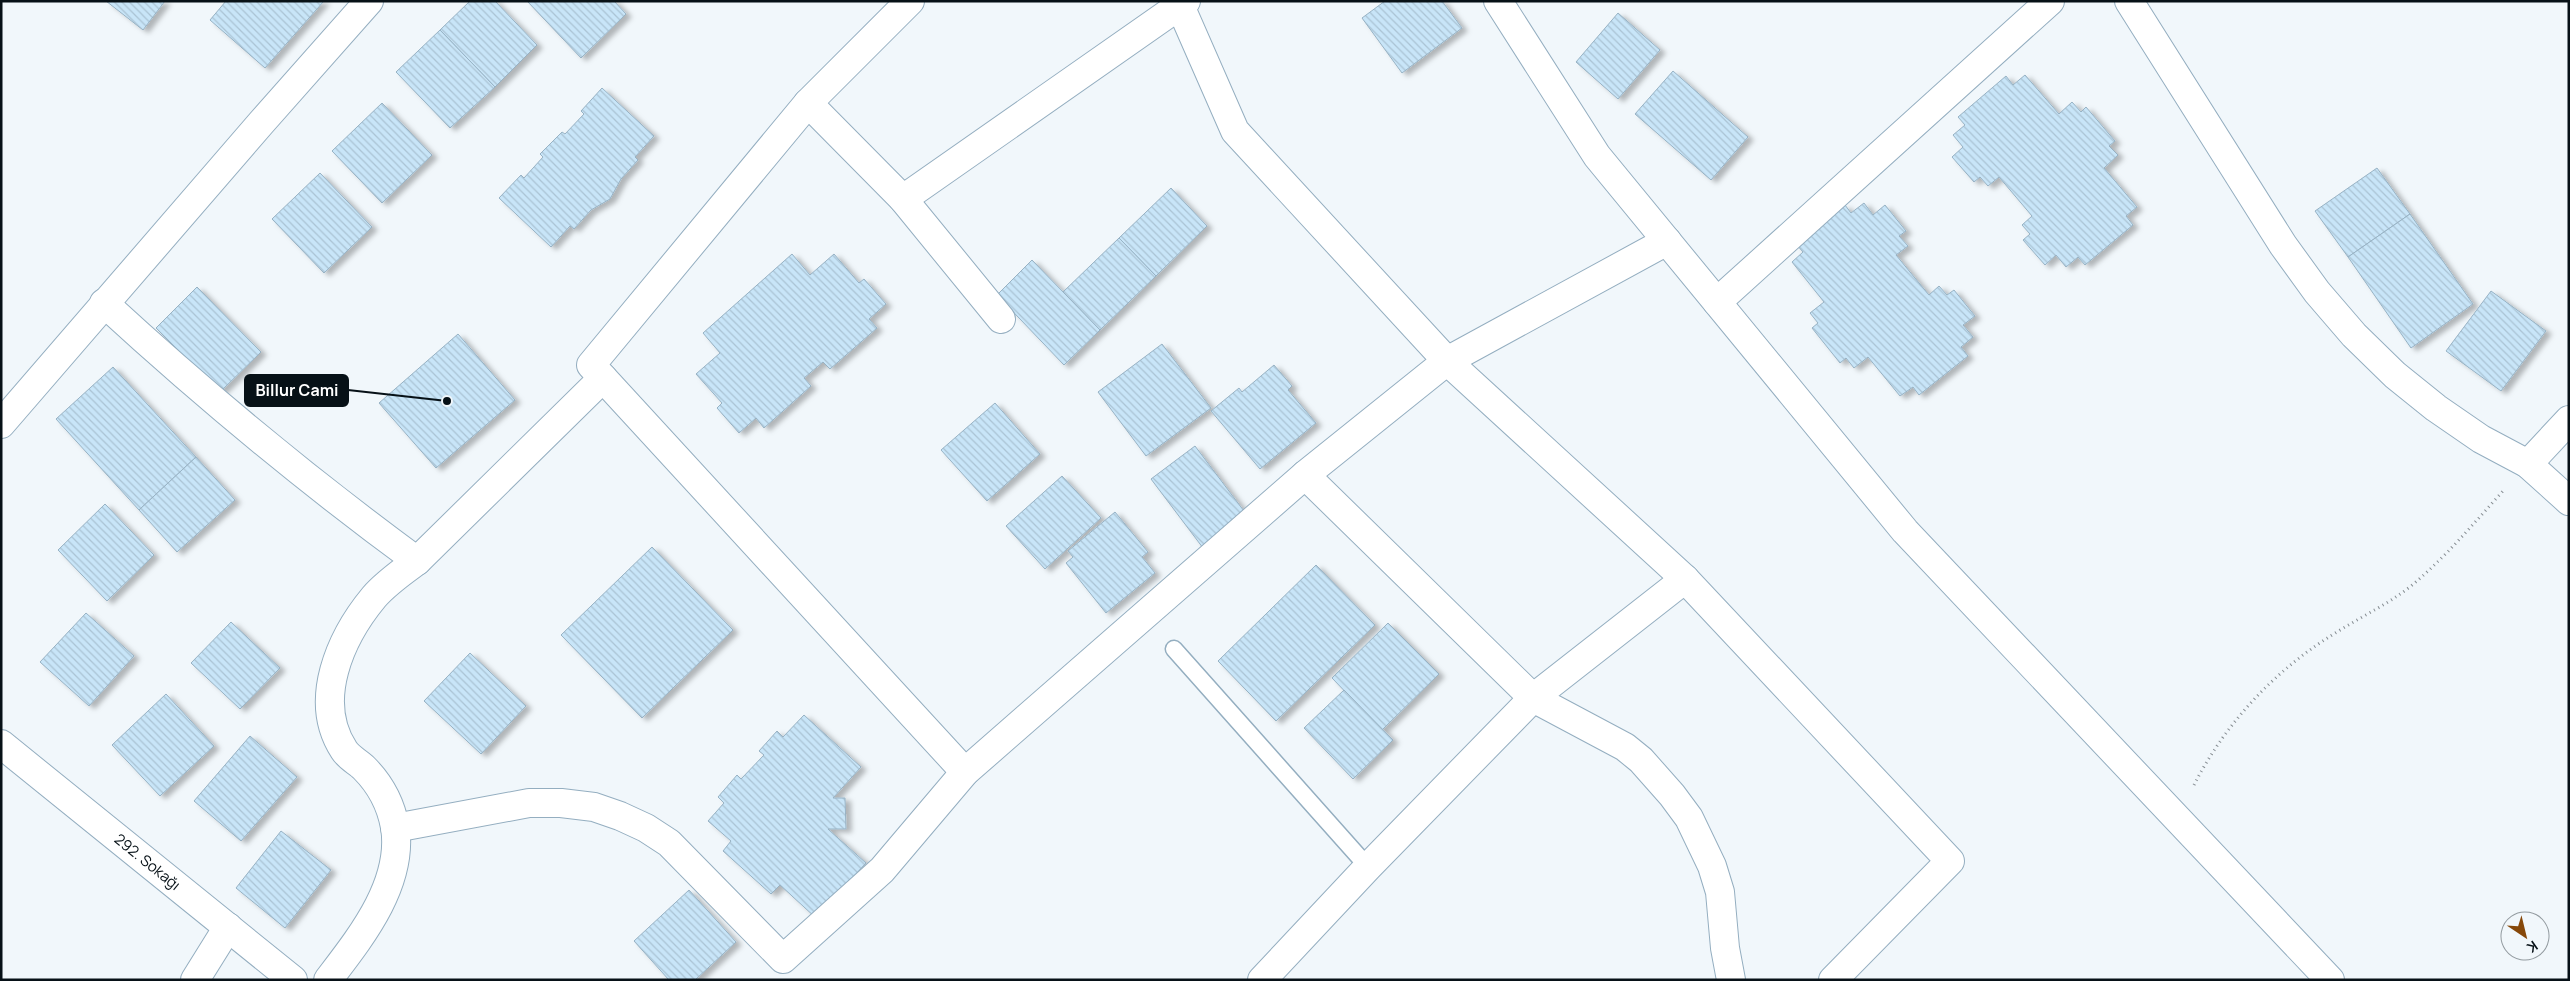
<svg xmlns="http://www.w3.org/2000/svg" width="2570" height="981" font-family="Manrope,sans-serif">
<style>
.building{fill:url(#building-back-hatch);stroke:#97b2c4;filter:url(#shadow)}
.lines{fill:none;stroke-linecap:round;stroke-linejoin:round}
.lane-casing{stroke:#94aec0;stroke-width:19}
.street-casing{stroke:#94aec0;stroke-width:30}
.path{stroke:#868d92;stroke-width:3;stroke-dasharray:1 4;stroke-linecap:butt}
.lane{stroke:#fff;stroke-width:16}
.street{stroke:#fff;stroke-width:28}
.labels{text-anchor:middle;stroke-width:4;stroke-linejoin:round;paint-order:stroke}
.street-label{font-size:15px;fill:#071117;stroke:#f1f7fb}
.leader{fill:none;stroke:#071117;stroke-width:2}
.callout-dot{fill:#071117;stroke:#f1f7fb;stroke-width:2}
.callout{fill:#071117;stroke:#071117;stroke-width:2}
.callout-label{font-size:16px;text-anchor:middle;font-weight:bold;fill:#fff}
</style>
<defs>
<pattern id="building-back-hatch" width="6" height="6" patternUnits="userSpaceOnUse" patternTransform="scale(1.25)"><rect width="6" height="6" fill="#c8e5f8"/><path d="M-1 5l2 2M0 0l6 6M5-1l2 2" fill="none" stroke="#aac3d4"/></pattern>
<filter id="shadow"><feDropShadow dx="5.5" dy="3" stdDeviation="2.5" flood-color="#0004"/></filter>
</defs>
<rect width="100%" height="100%" fill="#f1f7fb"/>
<g class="building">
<path d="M106 1H165L143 30Z"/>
<path d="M226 1H324L265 68 210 20Z"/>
<path d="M470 1H495L537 45 495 87 440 30Z"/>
<path d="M527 1H614L626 14 581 58Z"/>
<path d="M1385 1H1442L1462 28 1402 73 1362 18Z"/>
<path d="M1618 13 1660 50 1618 99 1576 62Z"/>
<path d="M440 30 495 87 450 128 396 72Z"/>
<path d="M1673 71 1748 137 1711 180 1635 114Z"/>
<path d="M2025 75 2059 114 2072 102 2081 112 2086 107 2115 141 2109 146 2118 155 2104 168 2137 207 2126 216 2133 225 2085 265 2078 257 2066 267 2056 255 2045 265 2023 240 2030 234 2022 225 2032 216 1999 177 1988 186 1980 177 1974 182 1952 157 1963 147 1953 135 1965 125 1958 117 2006 76 2013 85Z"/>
<path d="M602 88 654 136 635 157 638 160 621 179 610 199 591 210 574 229 570 226 551 247 499 198 521 175 524 178 543 157 540 154 562 132 565 134 584 114 581 111Z"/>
<path d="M382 103 432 155 382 203 332 151Z"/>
<path d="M2377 168 2410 214 2348 257 2315 211Z"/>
<path d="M320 173 372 227 324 273 272 219Z"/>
<path d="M1171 188 1207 226 1156 276 1119 238Z"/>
<path d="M1864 203 1873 215 1885 205 1906 231 1899 236 1908 246 1896 255 1929 295 1939 286 1947 295 1954 290 1975 316 1963 325 1973 337 1961 347 1968 356 1919 395 1913 387 1900 396 1868 357 1854 368 1846 358 1840 363 1812 328 1818 323 1810 313 1824 302 1792 262 1803 252 1796 244 1845 205 1851 213Z"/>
<path d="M2410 214 2473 304 2411 348 2348 257Z"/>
<path d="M1119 238 1156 276 1100 330 1063 292Z"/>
<path d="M792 254 810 275 834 254 859 283 864 279 886 304 869 319 877 328 830 369 823 362 804 378 811 386 764 428 756 418 739 433 717 408 722 403 696 374 720 353 703 333Z"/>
<path d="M1032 260 1100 330 1064 365 997 295Z"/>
<path d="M197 287 261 352 220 392 156 328Z"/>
<path d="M2491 291 2546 331 2501 391 2446 351Z"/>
<path d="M458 334 515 400 436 468 379 403Z"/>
<path d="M1162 344 1211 408 1146 456 1098 392Z"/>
<path d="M1274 365 1292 386 1288 390 1316 423 1260 469 1211 411 1239 388 1242 392Z"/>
<path d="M113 367 196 457 139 510 56 419Z"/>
<path d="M995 403 1040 454 987 501 941 450Z"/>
<path d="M1195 446 1247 515 1203 548 1151 479Z"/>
<path d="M196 457 235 500 177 552 139 510Z"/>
<path d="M1062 476 1101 518 1045 569 1006 526Z"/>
<path d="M105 504 154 555 107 601 58 550Z"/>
<path d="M1115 512 1148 552 1142 557 1155 573 1106 613 1066 563 1073 557 1068 551Z"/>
<path d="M652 547 733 630 642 718 561 635Z"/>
<path d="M1316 565 1375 625 1276 721 1218 661Z"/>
<path d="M86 613 134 656 89 706 40 662Z"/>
<path d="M231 622 280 668 240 709 191 663Z"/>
<path d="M1388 623 1439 674 1382 730 1332 678Z"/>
<path d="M470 653 526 706 481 754 424 701Z"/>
<path d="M1344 690 1393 740 1353 779 1304 728Z"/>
<path d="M166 694 214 746 160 796 112 745Z"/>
<path d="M804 715 861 767 833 798H845L846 829H828L866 863 853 877 858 881 816 918 780 885 771 894 723 851 731 841 708 821 724 803 718 797 737 775 741 779 764 755 759 751 777 731 783 737Z"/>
<path d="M250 736 297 777 241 841 194 801Z"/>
<path d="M281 831 331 870 285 928 236 888Z"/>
<path d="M689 890 736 942 695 980H669L634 941Z"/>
</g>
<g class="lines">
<defs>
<path id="lane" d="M1174 649 1368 867"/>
<g id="street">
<path d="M910 1 808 103 591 365 965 772"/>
<path d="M1178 1 1235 131 1447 361 1685 579 1950 861 1833 980"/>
<path d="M1498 1 1597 156 1905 531 2330 980"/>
<path d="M2129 1 2283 245 2317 292 2354 335 2395 375 2436 408 2481 439 2528 464 2569 501"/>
<path d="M808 103 903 199 1001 319"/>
<path d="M903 199 1186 1"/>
<path d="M1717 302 2050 1"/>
<path d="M104 303C204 395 308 481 417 561"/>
<path d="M1 424 261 123 369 1"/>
<path d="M2528 464 2569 420"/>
<path d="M1305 475 1533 698 1625 747 1641 760 1672 795 1689 818 1712 866 1720 892 1725 948 1731 980"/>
<path id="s1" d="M1 744 293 980"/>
<path d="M395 828 529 803H561L594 807 620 816 646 828 669 843 783 959 882 870 965 772 1305 475 1447 361 1667 241"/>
<path d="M195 980 228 927"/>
<path d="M328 980C360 938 404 884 395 827 391 805 380 784 364 768 358 762 349 758 344 750 312 701 340 638 374 597 386 583 402 572 417 561L603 378"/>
<path d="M1262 980 1368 867 1533 698 1685 579"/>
</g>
</defs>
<use href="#lane" class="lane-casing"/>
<use href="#street" class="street-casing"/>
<path class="path" d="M2194 785C2226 722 2277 668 2337 632 2362 616 2387 605 2411 586 2445 558 2473 524 2503 491"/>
<use href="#lane" class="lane"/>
<use href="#street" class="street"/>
</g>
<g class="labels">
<g class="street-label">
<text dy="5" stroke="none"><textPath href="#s1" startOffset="188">292. Sokağı</textPath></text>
</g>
</g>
<path class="leader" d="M447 401L348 390"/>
<circle class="callout-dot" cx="447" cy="401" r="5"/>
<rect class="callout" x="245" y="375" width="103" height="31" rx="5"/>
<g class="callout-label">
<text x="297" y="396">Billur Cami</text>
</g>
<rect width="2570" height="981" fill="none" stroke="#071117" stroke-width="5"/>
<g transform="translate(2525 936) rotate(145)"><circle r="24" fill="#f1f7fb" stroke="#939ba0"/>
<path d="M0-4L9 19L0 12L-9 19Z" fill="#86480a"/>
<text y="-8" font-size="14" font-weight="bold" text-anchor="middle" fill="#071117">K</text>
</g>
</svg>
